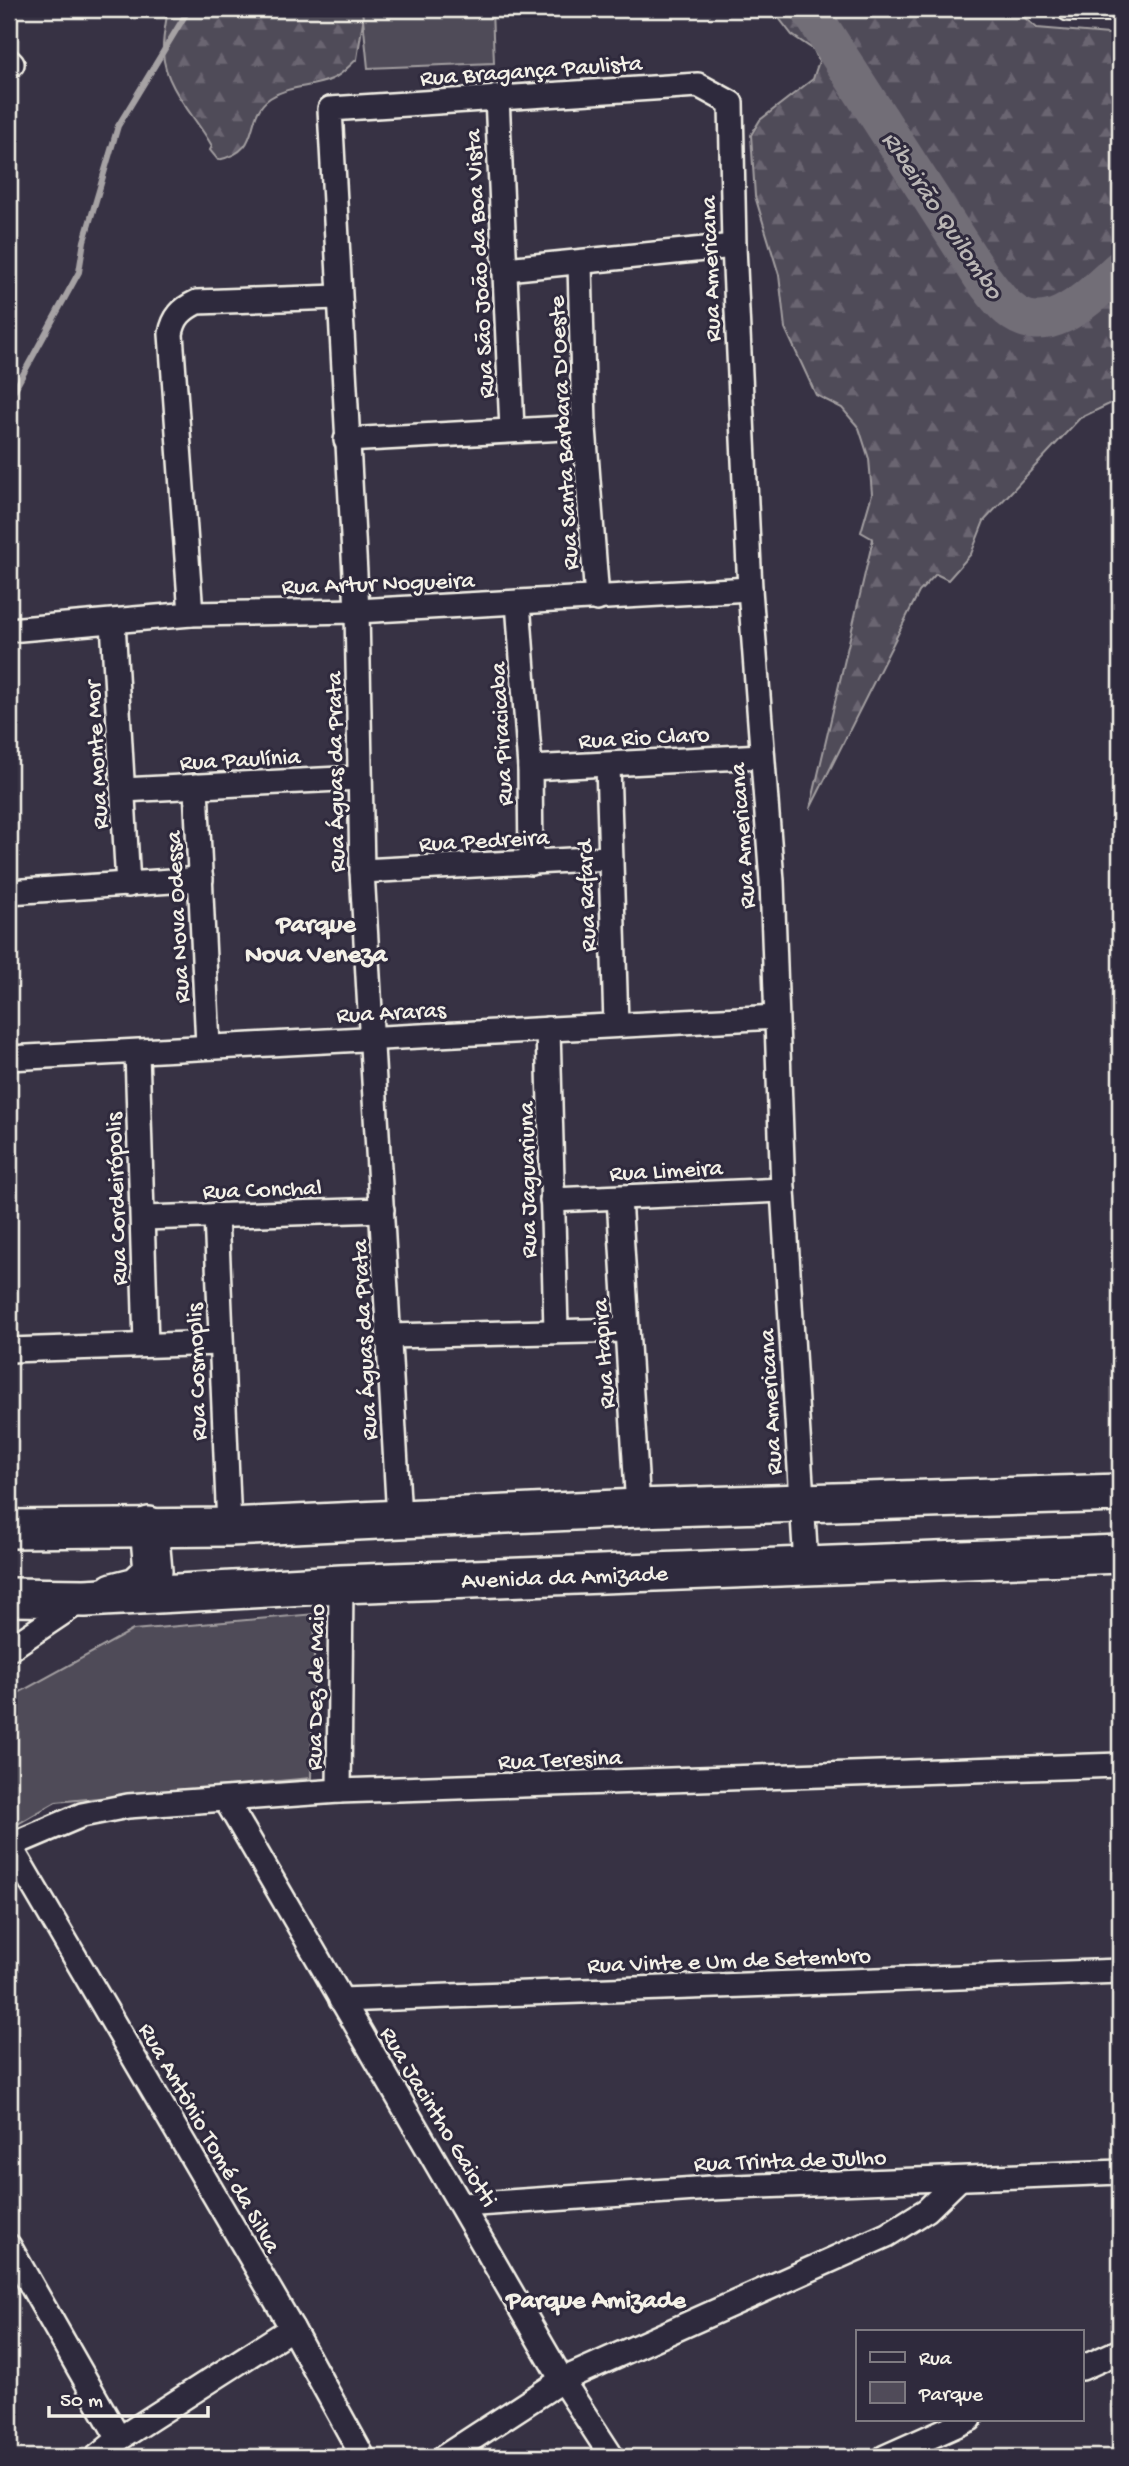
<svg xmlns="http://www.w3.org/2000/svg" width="1129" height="2466" font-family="'Gochi Hand',sans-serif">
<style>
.forest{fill:url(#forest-firs);stroke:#a29ea0;stroke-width:2}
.park{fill:#504b59;stroke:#a29ea0;stroke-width:2}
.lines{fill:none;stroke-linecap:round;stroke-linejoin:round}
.stream{stroke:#a6a2a4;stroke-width:6}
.river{stroke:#726e77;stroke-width:38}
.street-casing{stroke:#f4f1e8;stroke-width:28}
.primary-casing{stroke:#f4f1e8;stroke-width:42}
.street{stroke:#2f2a3d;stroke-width:23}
.primary{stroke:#2f2a3d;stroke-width:37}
.labels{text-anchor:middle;stroke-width:6;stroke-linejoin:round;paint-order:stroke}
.street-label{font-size:24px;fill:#f4f1e8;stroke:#2f2a3d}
.water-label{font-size:26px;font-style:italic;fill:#bab6b5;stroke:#2f2a3d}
.neighbourhood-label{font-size:26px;font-weight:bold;fill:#f4f1e8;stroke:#2f2a3d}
</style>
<defs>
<pattern id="forest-firs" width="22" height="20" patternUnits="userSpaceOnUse" patternTransform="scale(1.75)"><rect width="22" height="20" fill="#504b59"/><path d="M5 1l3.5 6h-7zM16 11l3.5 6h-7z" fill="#6a6571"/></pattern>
</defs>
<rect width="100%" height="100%" fill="#373244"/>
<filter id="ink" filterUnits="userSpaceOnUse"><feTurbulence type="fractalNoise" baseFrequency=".0143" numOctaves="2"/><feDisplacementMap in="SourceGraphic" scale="14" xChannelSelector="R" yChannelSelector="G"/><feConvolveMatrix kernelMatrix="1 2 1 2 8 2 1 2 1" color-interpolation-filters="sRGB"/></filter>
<g filter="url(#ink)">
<g class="forest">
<path d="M168 9H365L357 59C350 65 341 76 332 79 312 88 289 85 270 98 242 118 265 150 218 160L210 150 212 146C196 117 165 88 163 53 162 39 166 23 168 9Z"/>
<path d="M772 9H1014L1037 28 1109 34 1120 32V399L1080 418 984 521 971 554 948 580 936 574 919 592 810 809 873 539 861 532 872 494 869 459 859 428 842 408 816 395 785 328 779 275 755 196 751 135 760 120 813 79 819 61 814 50 792 35Z"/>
</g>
<g class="park">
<path d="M362 9H492L494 63 368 68Z"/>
<path d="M315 1614 311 1778 56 1802 9 1829V1698L133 1630Z"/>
</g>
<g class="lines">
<path class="stream" d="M9 400 79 272 84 241 118 126 189 9"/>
<path class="river" d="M809 9 981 276C990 287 998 300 1009 309 1048 343 1092 294 1120 269"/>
<defs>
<g id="street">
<path d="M1069 9H1120"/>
<path d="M9 61 12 64"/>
<path d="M497 97 512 429"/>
<path d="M580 263 584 427 597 599"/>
<path d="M506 269 734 246"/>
<path d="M346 440 584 427"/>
<path d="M518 602 530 768 531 863"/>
<path d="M191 614 171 334C174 317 182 309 197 302L338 297"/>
<path d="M113 622 128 885"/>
<path d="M9 630 191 614 357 611 750 589"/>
<path d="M608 765 616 1024"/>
<path d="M530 768 762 756"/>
<path d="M196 786 208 1046"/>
<path d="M123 790 359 778"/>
<path d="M362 871 609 858"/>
<path d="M9 892 201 879"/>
<path d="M548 1029 556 1330"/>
<path d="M137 1052 146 1344"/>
<path d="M9 1058 776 1017"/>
<path d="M619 1198 638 1508"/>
<path d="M552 1200 783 1190"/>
<path d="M216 1215 229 1527"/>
<path d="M144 1218 382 1210"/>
<path d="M390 1336 626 1330"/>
<path d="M9 1350 220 1343"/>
<path d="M399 1518 362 871 357 611 330 109 698 85 731 103 734 246 750 589 772 881 783 1190 806 1565"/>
<path d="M9 1649 82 1600"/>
<path d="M339 1791 341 1584"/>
<path d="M226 1800 562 2380 612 2457"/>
<path d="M9 1846 82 1815 128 1806 339 1791 1120 1765"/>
<path d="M10 1846 292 2328 363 2457"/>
<path d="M341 2000 1120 1971"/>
<path d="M463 2205 711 2188 1120 2172"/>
<path d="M9 2246 119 2439"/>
<path d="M1082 2368 1120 2351"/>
<path d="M97 2457 119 2439 292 2328"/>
<path d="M444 2457 562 2380 887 2235 927 2210 959 2179"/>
<path d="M885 2457 970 2419"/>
</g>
<g id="primary">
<path d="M9 1529 229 1527 638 1508 1120 1493"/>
<path d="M113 1592 137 1586 153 1571 149 1526"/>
<path id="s1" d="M9 1597 85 1598 341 1584 1120 1554"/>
</g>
</defs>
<use href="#street" class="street-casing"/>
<use href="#primary" class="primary-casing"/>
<use href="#street" class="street"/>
<use href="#primary" class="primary"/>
</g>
</g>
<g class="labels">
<g class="street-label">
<text transform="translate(531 69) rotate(-4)" y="8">Rua Bragança Paulista</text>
<text transform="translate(478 264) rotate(-93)" y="8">Rua São João da Boa Vista</text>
<text transform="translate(709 269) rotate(-92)" y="8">Rua Americana</text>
<text transform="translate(562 433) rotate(-93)" y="8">Rua Santa Barbara D'Oeste</text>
<text transform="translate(378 582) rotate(-2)" y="8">Rua Artur Nogueira</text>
<text transform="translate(500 734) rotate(-93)" y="8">Rua Piracicaba</text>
<text transform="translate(644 736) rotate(-3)" y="8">Rua Rio Claro</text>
<text transform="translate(95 755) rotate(-93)" y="8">Rua Monte Mor</text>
<text transform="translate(240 758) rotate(-3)" y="8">Rua Paulínia</text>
<text transform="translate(334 772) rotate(-91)" y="8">Rua Águas da Prata</text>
<text transform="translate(741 836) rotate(-94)" y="8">Rua Americana</text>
<text transform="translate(484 839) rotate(-3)" y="8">Rua Pedreira</text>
<text transform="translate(585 896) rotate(-92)" y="8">Rua Rafard</text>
<text transform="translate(176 917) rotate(-93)" y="8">Rua Nova Odessa</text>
<text transform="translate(391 1011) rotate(-3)" y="8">Rua Araras</text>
<text transform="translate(666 1169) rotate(-3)" y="8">Rua Limeira</text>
<text transform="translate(526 1180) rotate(-91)" y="8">Rua Jaguariuna</text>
<text transform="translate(262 1188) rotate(-2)" y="8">Rua Conchal</text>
<text transform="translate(115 1199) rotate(-92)" y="8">Rua Cordeirópolis</text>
<text transform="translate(363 1340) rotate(-93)" y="8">Rua Águas da Prata</text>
<text transform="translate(602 1354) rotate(-94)" y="8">Rua Itapira</text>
<text transform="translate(195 1372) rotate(-92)" y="8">Rua Cosmoplis</text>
<text transform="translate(769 1402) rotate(-93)" y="8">Rua Americana</text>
<text dy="8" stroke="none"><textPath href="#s1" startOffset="556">Avenida da Amizade</textPath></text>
<text transform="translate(314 1687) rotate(-89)" y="8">Rua Dez de Maio</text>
<text transform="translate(560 1758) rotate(-2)" y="8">Rua Teresina</text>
<text transform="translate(729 1959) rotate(-2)" y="8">Rua Vinte e Um de Setembro</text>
<text transform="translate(440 2116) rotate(59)" y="8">Rua Jacintho Gaiotti</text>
<text transform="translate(211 2137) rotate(60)" y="8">Rua Antônio Tomé da Silva</text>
<text transform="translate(790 2159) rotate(-2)" y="8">Rua Trinta de Julho</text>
</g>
<g class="water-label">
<text transform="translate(944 214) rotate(56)" y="9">Ribeirão Quilombo</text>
</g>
<g class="neighbourhood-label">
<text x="316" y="931">Parque<tspan x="316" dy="30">Nova Veneza</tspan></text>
<text x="596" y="2307">Parque Amizade</text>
</g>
</g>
<rect width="1129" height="2466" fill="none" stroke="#2f2a3d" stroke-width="35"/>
<rect x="18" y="18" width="1094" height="2431" fill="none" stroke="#f4f1e8" stroke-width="2.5" filter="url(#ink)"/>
<rect x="856" y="2330" width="228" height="91" fill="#2f2a3d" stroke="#7e7a81" stroke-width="2"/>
<rect x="870" y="2352" width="35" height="10" fill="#2f2a3d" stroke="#7e7a81" stroke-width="2"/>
<text x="919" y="2364" font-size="21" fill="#f4f1e8">Rua</text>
<rect x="870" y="2382" width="35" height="21" fill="#504b59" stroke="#7e7a81" stroke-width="2"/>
<text x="919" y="2400" font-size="21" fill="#f4f1e8">Parque</text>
<path d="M49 2406v10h159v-10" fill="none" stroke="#f4f1e8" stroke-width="3.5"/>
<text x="60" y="2406" font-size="21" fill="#f4f1e8" stroke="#2f2a3d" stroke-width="5" paint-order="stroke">50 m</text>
</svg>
